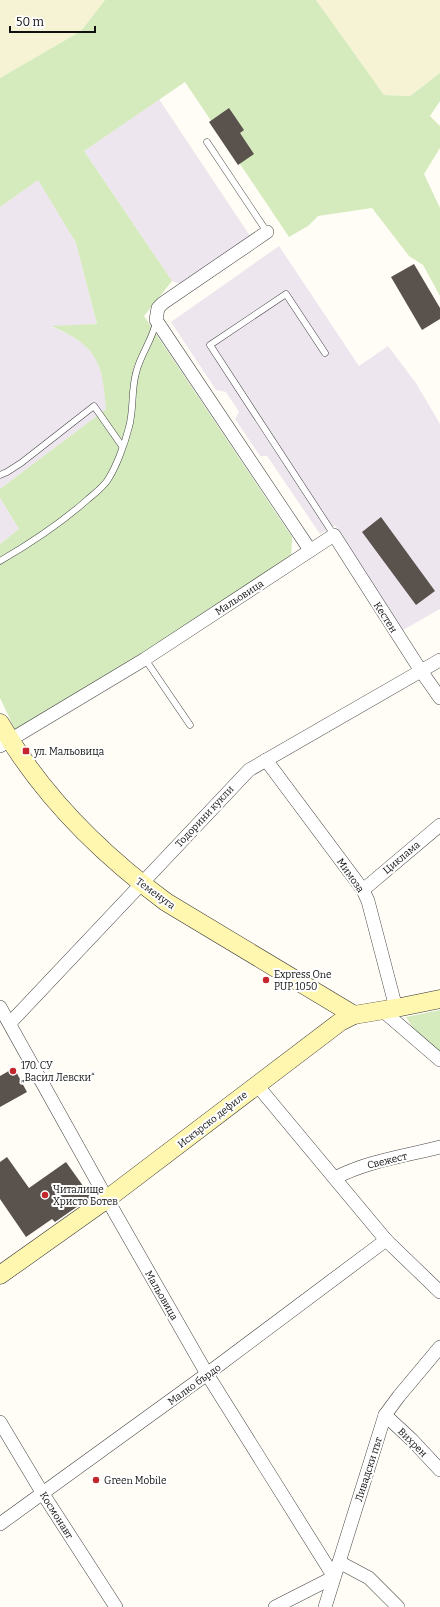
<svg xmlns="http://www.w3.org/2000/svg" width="440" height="1607" font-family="Bitter,serif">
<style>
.industrial{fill:#eee6ef}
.farmland{fill:#f6f3d4}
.green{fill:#d5ebbd}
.building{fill:#5a524d}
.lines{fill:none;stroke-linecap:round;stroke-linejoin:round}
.lane-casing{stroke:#444;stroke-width:7}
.street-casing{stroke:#444;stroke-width:14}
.secondary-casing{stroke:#333;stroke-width:19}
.lane{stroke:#fff;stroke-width:6}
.street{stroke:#fff;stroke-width:13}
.secondary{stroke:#fff6b0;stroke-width:18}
.poi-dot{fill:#c4262e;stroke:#fff;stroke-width:1.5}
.labels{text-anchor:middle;stroke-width:4;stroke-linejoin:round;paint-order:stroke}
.street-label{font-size:10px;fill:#111;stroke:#fff}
.poi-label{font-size:10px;fill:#111;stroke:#fff;text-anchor:start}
</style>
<rect width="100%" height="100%" fill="#fffdf5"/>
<g class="industrial">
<path d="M159 99 252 239 186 286 172 281 84 151Z"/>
<path d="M38 179 76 243 97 324 52 327 69 334 85 345 97 359 104 383 106 409 0 489V207Z"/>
<path d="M279 246 359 366 388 346 416 383 440 424V609L403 630 335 525 320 534 267 456H260L235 419 239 412 226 392 216 390 171 322Z"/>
<path d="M0 498 19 529 0 544Z"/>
</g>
<g class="farmland">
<path d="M0 0H105L81 31 0 78Z"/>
<path d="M316 0H440V73L410 96 384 95Z"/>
</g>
<g class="green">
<path d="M105 0H316L384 95 410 96 440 73V101L430 116 440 126V148L424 174 440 208V296L423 265 409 256 372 208 318 216 308 226 289 237 185 82 84 151 172 281 144 316 292 537 291 561 16 732 0 698V544L19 529 0 498V489L106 409C103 361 96 345 51 326L97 324 76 243 38 180 0 207V78L81 31Z"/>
<path d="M440 1010V1052L415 1031 406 1017Z"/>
</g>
<g class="building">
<path d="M229 108 244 130 240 133 254 154 238 165 209 122Z"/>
<path d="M414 264 440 308V319L422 330 391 277Z"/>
<path d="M381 517 435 591 416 605 362 532Z"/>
<path d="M14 1068 27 1092 0 1107V1076Z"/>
<path d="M7 1157 29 1188 66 1162 91 1197 55 1222 52 1219 26 1237 0 1199V1162Z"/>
</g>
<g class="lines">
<defs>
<g id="lane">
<path d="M207 142 267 232"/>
<path d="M325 353 286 294 210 345 334 535"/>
<path d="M0 475 7 472 21 463 94 406 122 446"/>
<path d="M0 561C31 543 61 523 87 500 94 494 102 488 107 481 116 468 125 443 129 427 134 409 131 391 136 373 140 355 152 341 156 322"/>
<path d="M145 659 190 725"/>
</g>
<g id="street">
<path d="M267 232 163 303 158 308 156 320 310 550"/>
<path d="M0 746 145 659 334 535 421 671 440 698"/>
<path d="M266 760 363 890 368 901 396 1008"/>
<path d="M363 890 440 825"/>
<path d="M0 1007 107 1199 207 1374 334 1577 275 1607"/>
<path d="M383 1011 440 1060"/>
<path d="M10 1023 249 770 440 660"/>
<path d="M256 1084 386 1240 440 1292"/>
<path d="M335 1178C367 1161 405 1156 440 1147"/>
<path d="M385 1415 412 1440 440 1470"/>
<path d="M0 1422 43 1494 116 1607"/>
<path d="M0 1524 207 1374 386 1240"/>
<path d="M339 1562 369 1578 398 1607"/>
<path d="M325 1607 385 1415 399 1396 440 1347"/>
</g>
<g id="secondary">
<path d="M0 723C41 795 100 853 166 902L354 1015"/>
<path d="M0 1275 107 1199 340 1022 354 1015 396 1008 440 999"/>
</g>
</defs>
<use href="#lane" class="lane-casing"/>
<use href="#street" class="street-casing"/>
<use href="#secondary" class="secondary-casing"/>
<use href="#lane" class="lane"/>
<use href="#street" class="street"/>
<use href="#secondary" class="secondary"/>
</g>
<g class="poi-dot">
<rect x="22" y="747" width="8" height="8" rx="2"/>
<circle cx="266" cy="980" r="4"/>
<circle cx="13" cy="1071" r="4"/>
<circle cx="45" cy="1195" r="4"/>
<circle cx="96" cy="1480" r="4"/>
</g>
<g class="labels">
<g class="street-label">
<text transform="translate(239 597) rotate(-33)" y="4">Мальовица</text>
<text transform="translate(386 617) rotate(57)" y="4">Кестен</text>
<text transform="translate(204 816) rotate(-47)" y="4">Тодорини кукли</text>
<text transform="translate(401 857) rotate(-40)" y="4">Циклама</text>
<text transform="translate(351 875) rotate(55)" y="4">Мимоза</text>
<text transform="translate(156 893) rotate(36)" y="4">Теменуга</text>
<text transform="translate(212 1119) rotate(-38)" y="4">Искърско дефиле</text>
<text transform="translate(387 1160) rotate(-14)" y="4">Свежест</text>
<text transform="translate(162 1295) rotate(60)" y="4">Мальовица</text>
<text transform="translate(194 1384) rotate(-36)" y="4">Малко бърдо</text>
<text transform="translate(413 1442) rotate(45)" y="4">Вихрен</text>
<text transform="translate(368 1469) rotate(-72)" y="4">Ливадски път</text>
<text transform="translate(57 1515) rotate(58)" y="4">Космонавт</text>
</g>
<g class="poi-label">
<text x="34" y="755">ул. Мальовица</text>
<text x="274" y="978">Express One<tspan x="274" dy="12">PUP 1050</tspan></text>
<text x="21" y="1069">170. СУ<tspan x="21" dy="12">„Васил Левски“</tspan></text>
<text x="53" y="1193">Читалище<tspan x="53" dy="12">Христо Ботев</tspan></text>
<text x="104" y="1484">Green Mobile</text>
</g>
</g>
<path d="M10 26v6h85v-6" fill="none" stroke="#111111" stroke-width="2"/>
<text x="16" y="26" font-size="12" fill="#111111" stroke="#ffffff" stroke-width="3" paint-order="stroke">50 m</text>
</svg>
